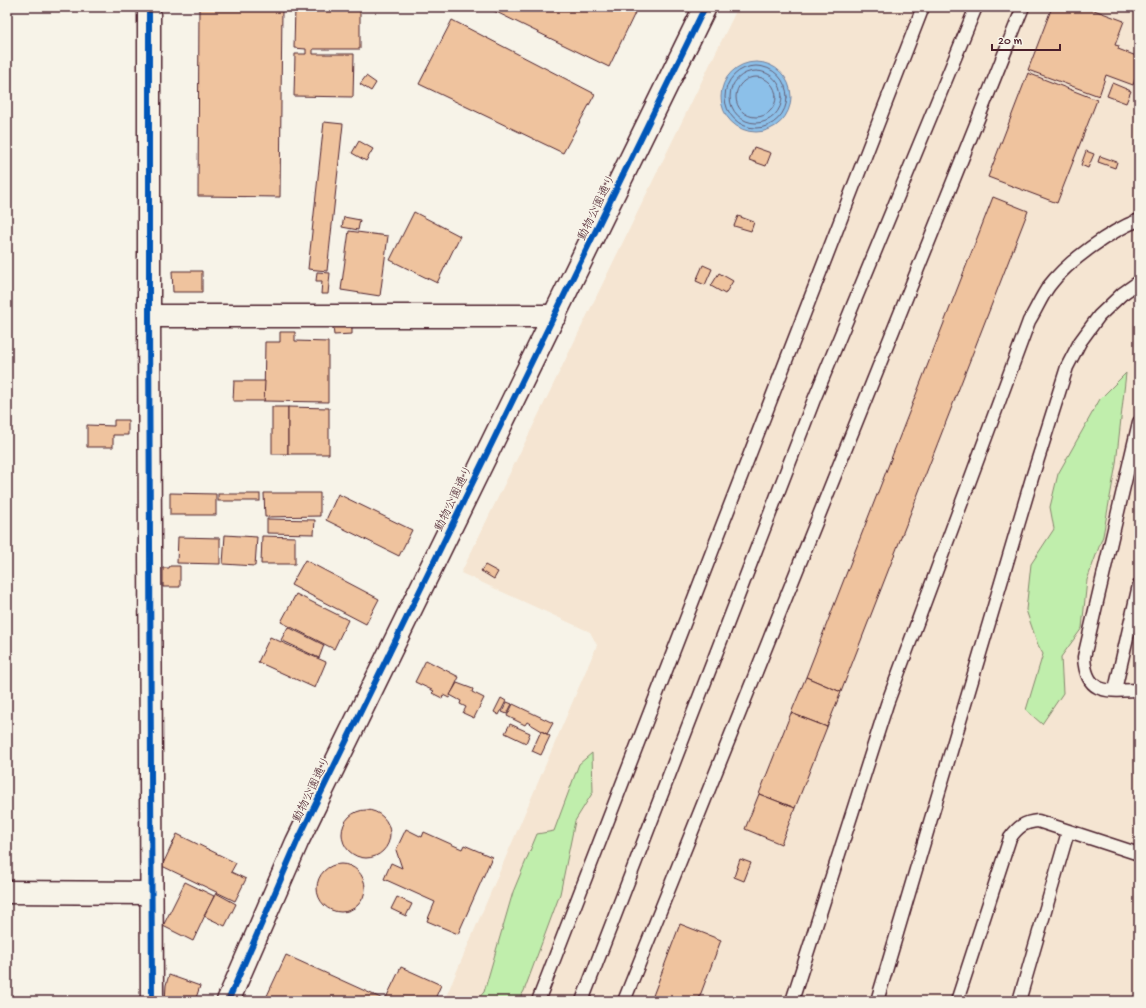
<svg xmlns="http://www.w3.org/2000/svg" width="1146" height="1008" font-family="'Gochi Hand','Klee One',sans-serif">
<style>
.built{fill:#f5e5d2}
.green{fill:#c0eeac;stroke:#85866c}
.water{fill:#8cc0e9;stroke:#72809d}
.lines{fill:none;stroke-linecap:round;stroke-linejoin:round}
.shore{stroke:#645f77;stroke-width:1}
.building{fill:#efc39e;stroke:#4a1f2b}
.service-casing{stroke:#4a1f2b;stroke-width:15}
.minor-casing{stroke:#4a1f2b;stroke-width:25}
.tertiary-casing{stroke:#4a1f2b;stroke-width:25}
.service{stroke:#f7f3e8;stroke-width:12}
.minor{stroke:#f7f3e8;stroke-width:22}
.tertiary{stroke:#f7f3e8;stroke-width:22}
.cycleway-casing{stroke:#f7f3e8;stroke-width:8}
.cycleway{stroke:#0057b8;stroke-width:6}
.labels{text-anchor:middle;stroke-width:3;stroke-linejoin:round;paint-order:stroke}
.street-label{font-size:12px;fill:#4a1f2b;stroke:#f7f3e8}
</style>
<rect width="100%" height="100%" fill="#f7f3e8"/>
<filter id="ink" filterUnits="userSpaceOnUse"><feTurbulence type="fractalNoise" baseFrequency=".025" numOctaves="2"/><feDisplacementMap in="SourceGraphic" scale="8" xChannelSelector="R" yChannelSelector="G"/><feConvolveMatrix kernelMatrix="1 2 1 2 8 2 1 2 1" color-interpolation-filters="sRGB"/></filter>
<g filter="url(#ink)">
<path class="built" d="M738 7H1139V1001H444L597 645 590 632 461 573Z"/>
<g class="green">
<path d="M1126 373 1116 464 1103 536 1087 580 1082 628 1061 657 1063 693 1042 724 1026 710 1043 654 1038 645 1026 610 1031 564 1054 529 1050 507 1058 474 1100 399Z"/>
<path d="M592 753 593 792 575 821 560 894 524 991 518 1001H476L484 992 513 892 537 834 554 831 579 764Z"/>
</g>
<circle class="water" cx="756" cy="97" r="35"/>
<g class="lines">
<g class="shore">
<circle cx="756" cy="97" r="31"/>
<circle cx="756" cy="97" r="26"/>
<circle cx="756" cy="97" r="20"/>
</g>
</g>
<g class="building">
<path d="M199 7H282L280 197 198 196Z"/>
<path d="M295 7H360V49H313V54H354L353 97 294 96 295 54H306V49L294 48Z"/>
<path d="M486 7H624L635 13 609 67Z"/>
<path d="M1052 7H1086L1124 21 1115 45 1119 46 1118 49 1139 57V69L1133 85 1106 75 1099 96 1028 70Z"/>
<path d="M452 20 595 94 563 153 419 84Z"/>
<path d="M1028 73 1097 100 1057 203 988 177Z"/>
<path d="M366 76 376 83 371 91 360 84Z"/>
<path d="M1112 83 1131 91 1126 103 1107 96Z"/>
<path d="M324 122 343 124 327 271 308 269Z"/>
<path d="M359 141 373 149 366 161 352 153Z"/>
<path d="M754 147 771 153 766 166 749 160Z"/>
<path d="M1086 151 1094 154 1088 168 1081 165Z"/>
<path d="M1100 156 1117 162 1115 168 1098 162Z"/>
<path d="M993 197 1028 211 841 692 806 677Z"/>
<path d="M414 212 460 236 437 283 390 260Z"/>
<path d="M738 216 754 222 751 231 734 226Z"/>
<path d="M344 217 360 220 358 230 342 227Z"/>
<path d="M349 231 388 236 380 296 341 290Z"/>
<path d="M703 265 712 269 705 285 696 281Z"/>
<path d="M172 271H202V292H173Z"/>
<path d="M317 272 330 273 328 294H321L322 281H316Z"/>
<path d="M719 273 733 281 725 294 711 286Z"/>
<path d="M352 326V334L334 335 333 327Z"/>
<path d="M280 332H295V341L328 342V402L264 401 265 342H280Z"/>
<path d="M234 381H265L264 401H233Z"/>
<rect x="272" y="407" width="16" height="47"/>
<path d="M288 407 329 408V454H288Z"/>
<path d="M114 420H128V435H113V447H87V425L114 426Z"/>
<path d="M170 493 216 494V515H170Z"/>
<path d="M264 493H320V516L265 517Z"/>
<rect x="218" y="494" width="42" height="7"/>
<path d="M338 494 412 530 399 556 326 520Z"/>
<path d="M267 519 315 520 314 534 267 533Z"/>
<path d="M225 535 257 537 255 566 223 564Z"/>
<path d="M262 536 295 537V564H261Z"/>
<path d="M178 537 220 538V564L177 563Z"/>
<path d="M305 560 379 599 366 624 291 585Z"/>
<path d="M485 565 498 572 494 579 481 571Z"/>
<path d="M170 566H180V587H163V568H169Z"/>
<path d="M296 594 348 620 334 649 281 622Z"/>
<path d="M288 627 324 645 319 658 281 640Z"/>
<path d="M270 637 326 662 315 688 258 662Z"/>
<path d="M426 660 459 677 449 698 443 695 442 698 432 693 434 691 415 682Z"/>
<path d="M806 677 841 692 827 727 791 713Z"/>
<path d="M457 683 473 689 472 692 484 698 474 718 463 713 466 707 460 704 461 701 450 695Z"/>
<path d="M501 698 506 701 499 715 494 712Z"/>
<path d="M507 702 512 704 507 714 502 712Z"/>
<path d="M513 704 553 723 547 734 527 722 525 725 507 716Z"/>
<path d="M791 713 827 727 795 808 759 794Z"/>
<path d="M510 724 530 733 526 743 505 733Z"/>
<path d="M541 731 550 736 541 755 532 751Z"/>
<path d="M759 794 795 808 781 844 745 829Z"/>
<circle cx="366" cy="834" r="24"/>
<path d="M406 829 422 837 424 832 462 849 464 845 492 857 458 934 427 921 435 902 384 879 391 863 402 868 396 850Z"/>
<path d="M177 834 236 863 231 872 246 879 235 901 162 866Z"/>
<path d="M740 859 751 863 744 881 734 877Z"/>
<circle cx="341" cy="888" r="24"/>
<path d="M185 882 214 896 193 941 163 926Z"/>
<path d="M216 893 236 904 225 926 204 916Z"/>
<path d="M397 897 412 904 406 916 391 909Z"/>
<path d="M680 924 721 940 698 1001H651Z"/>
<path d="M286 955 385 1000 401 967 441 985 434 1001H272L266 998Z"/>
<path d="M169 975 200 986 195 1001H165L166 985Z"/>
</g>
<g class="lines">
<defs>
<g id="service">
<path d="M1139 422 1084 657C1086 696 1108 691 1139 690"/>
<path d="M1115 690 1139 585"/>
<path d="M538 1001 923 7"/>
<path d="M582 1001 813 402 976 7"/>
<path d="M624 1001 1023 7"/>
<path d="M792 1001 887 704 1029 321C1036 310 1041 297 1049 286 1068 261 1110 231 1139 220"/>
<path d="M877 1001 1032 478 1067 367 1080 342 1099 316 1122 294 1139 282"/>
<path d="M957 1001 1010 838C1018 827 1024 822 1038 821L1139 854"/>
<path d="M1019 1001 1068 832"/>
</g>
<g id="minor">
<path d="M149 7V316L152 1001"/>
<path d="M149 316H555"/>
</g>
<g id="tertiary">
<path d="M7 892 150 893"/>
<path d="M228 1001 297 842 705 7"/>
</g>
</defs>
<use href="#service" class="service-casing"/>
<use href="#minor" class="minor-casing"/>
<use href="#tertiary" class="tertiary-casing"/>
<use href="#service" class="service"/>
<use href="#minor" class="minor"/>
<use href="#tertiary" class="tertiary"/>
<defs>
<g id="cycleway">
<path d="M149 7V316L152 1001"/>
<path d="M228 1001 297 842 705 7"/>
</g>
</defs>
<use href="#cycleway" class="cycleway-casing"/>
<use href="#cycleway" class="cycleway"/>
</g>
</g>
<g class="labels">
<g class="street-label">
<text transform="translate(596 207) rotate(-64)" y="4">動物公園通り</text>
<text transform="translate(453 498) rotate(-64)" y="4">動物公園通り</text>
<text transform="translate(311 789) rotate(-64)" y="4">動物公園通り</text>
</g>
</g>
<rect width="1146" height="1008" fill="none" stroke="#f7f3e8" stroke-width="24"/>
<rect x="12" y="12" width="1122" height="984" fill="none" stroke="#4a1f2b" stroke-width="1.5" filter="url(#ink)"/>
<path d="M992 44v6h68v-6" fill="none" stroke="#4a1f2b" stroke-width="2"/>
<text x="998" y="44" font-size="12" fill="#4a1f2b" stroke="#f7f3e8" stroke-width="3" paint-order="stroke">20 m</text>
</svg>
